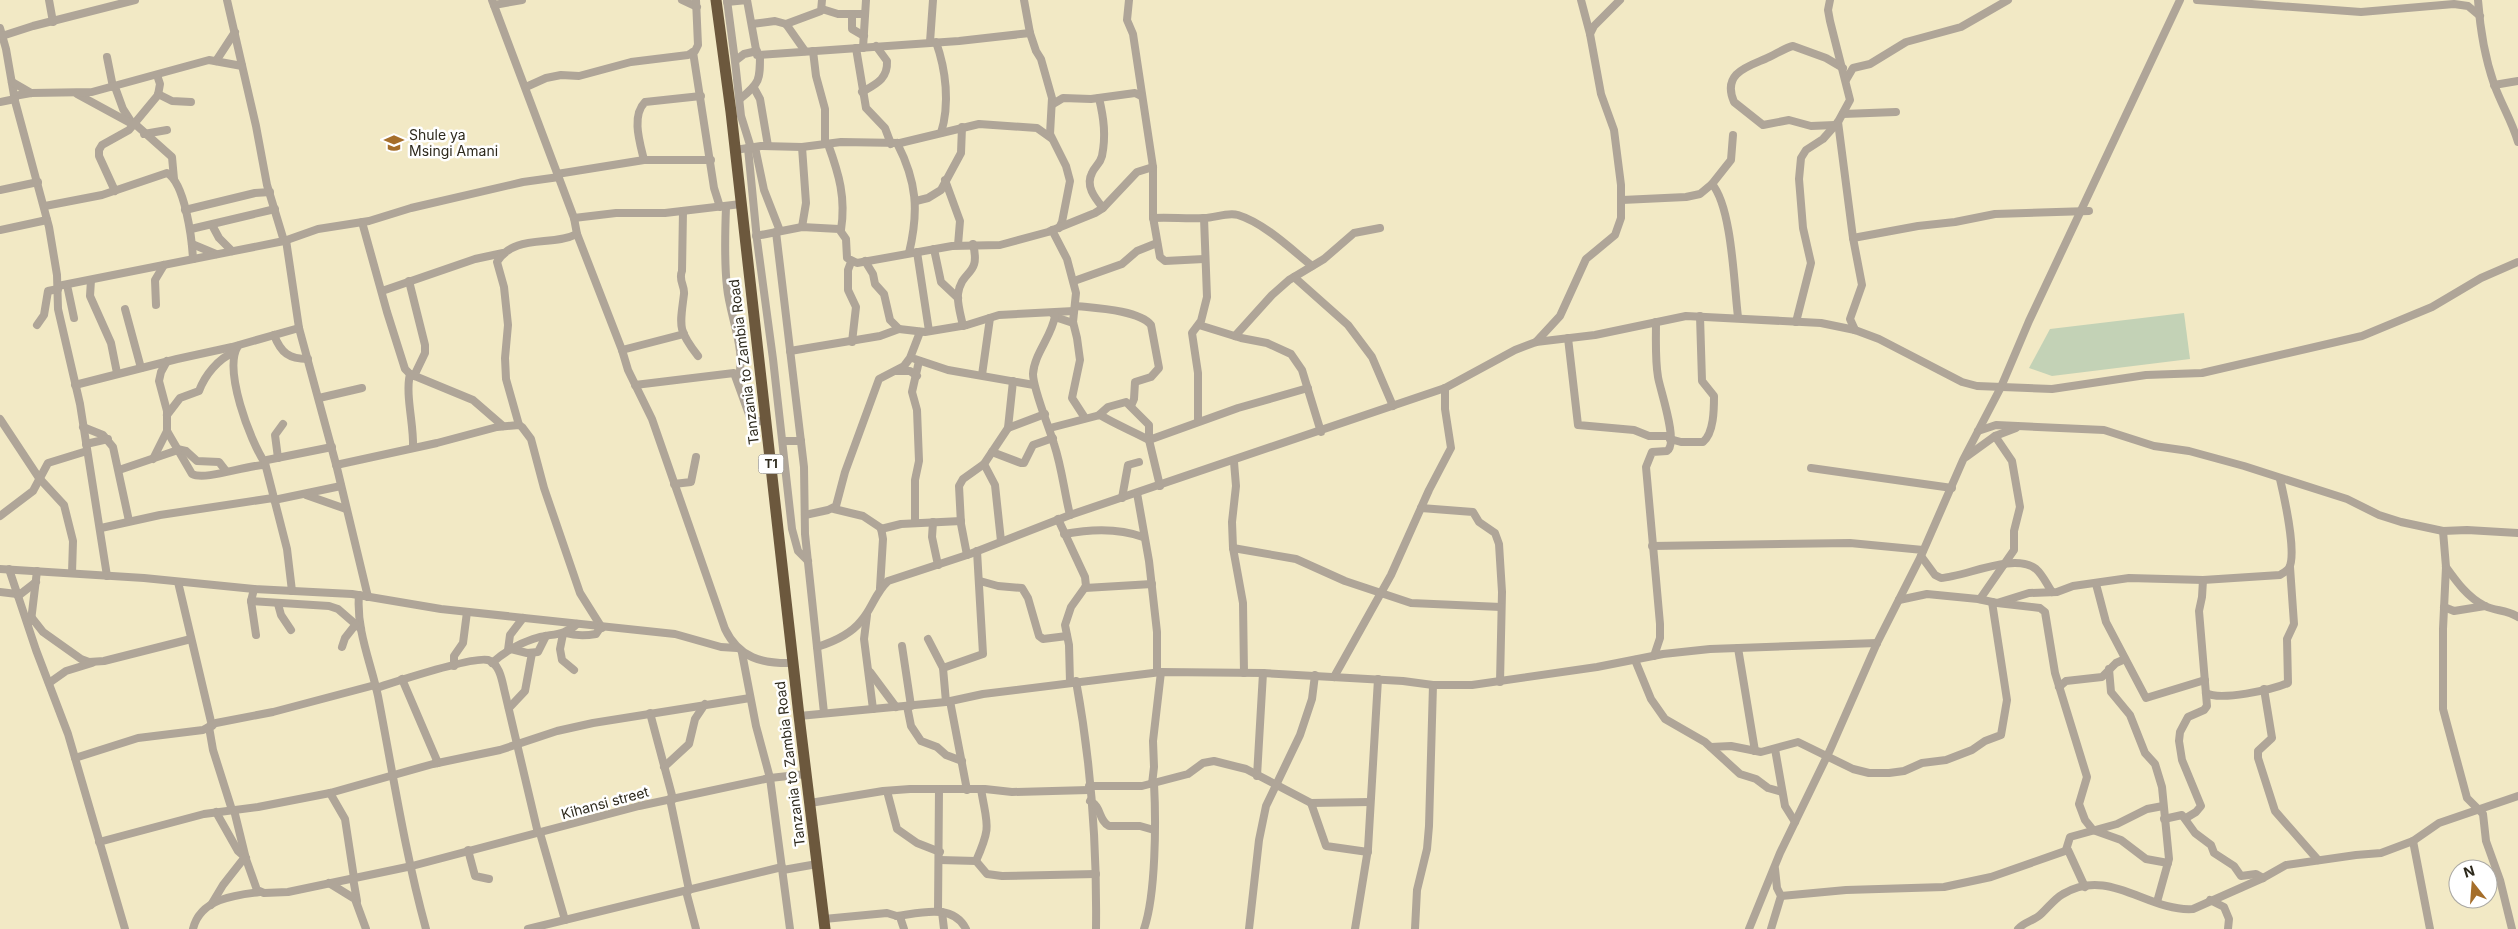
<svg xmlns="http://www.w3.org/2000/svg" width="2518" height="929" font-family="Inter,sans-serif">
<style>
.green{fill:#c3d2b6}
.lines{fill:none;stroke-linecap:round;stroke-linejoin:round}
.minor{stroke:#afa598;stroke-width:8}
.highway{stroke:#6c583d;stroke-width:11}
.labels{text-anchor:middle;stroke-width:5;stroke-linejoin:round;paint-order:stroke}
.shield{fill:#fff;stroke:#6c6960;stroke-width:1}
.shield-label{font-size:12px;font-weight:bold;fill:#2d291c}
.poi-label{font-size:14px;fill:#2d291c;stroke:#fff;text-anchor:start}
.street-label{font-size:14px;fill:#2d291c;stroke:#fff}
</style>
<rect width="100%" height="100%" fill="#f2e9c5"/>
<path class="green" d="M2184 313 2190 359 2052 376 2029 368 2050 329Z"/>
<g class="lines">
<g class="minor">
<path d="M49 0 53 22"/>
<path d="M227 0 256 126 267 185 284 241"/>
<path d="M492 0 574 218 577 234 622 350 628 370 652 419 725 629C739 658 762 664 793 663"/>
<path d="M682 0 697 7"/>
<path d="M727 0 735 61"/>
<path d="M1024 0 1030 33 1036 51 1041 59 1052 98 1050 134 1066 166 1070 181 1062 222 1059 228"/>
<path d="M1129 0 1127 20 1133 34 1153 167V217L1160 257 1165 261 1204 259"/>
<path d="M1581 0 1590 34"/>
<path d="M2197 0 2361 12 2454 4 2468 6 2480 16"/>
<path d="M2478 0C2480 28 2485 58 2494 84 2501 104 2512 121 2518 142"/>
<path d="M727 2 747 0 757 55 959 41 1030 33"/>
<path d="M494 5 522 0"/>
<path d="M822 9 838 14H865"/>
<path d="M852 15V29L864 36"/>
<path d="M752 24 775 21 786 24 805 51"/>
<path d="M786 24 821 11 822 0"/>
<path d="M0 28 6 49 15 101 49 227 57 275 58 309 80 404 107 576"/>
<path d="M2 36 33 26 135 0"/>
<path d="M930 42 933 0"/>
<path d="M936 42C946 70 950 104 941 133"/>
<path d="M856 48 866 108 885 128 891 144"/>
<path d="M863 48 866 0"/>
<path d="M813 51 816 76 825 109V144"/>
<path d="M693 52 714 188 720 207"/>
<path d="M107 57 113 87"/>
<path d="M216 61 235 32"/>
<path d="M1846 80 1853 68 1870 64 1906 42 1961 27 2008 0"/>
<path d="M12 82 31 93"/>
<path d="M2494 85 2518 81"/>
<path d="M115 87 123 109 132 123"/>
<path d="M526 87 546 78 561 75 579 76 631 62 688 55 695 51 698 45 696 0"/>
<path d="M754 88 760 99 768 146"/>
<path d="M862 92C876 84 888 79 887 61L876 46"/>
<path d="M77 94 134 125"/>
<path d="M158 94 172 101 191 102"/>
<path d="M14 96 31 93 92 92 209 60 242 66"/>
<path d="M1099 98C1104 119 1106 136 1102 156 1100 164 1095 166 1092 173 1085 186 1095 198 1103 208"/>
<path d="M740 99C760 83 760 80 760 55"/>
<path d="M0 102 15 99"/>
<path d="M1053 104 1063 98 1091 99 1135 93 1141 96"/>
<path d="M1843 114 1896 112"/>
<path d="M1838 122 1853 238 1862 285 1850 319 1855 330"/>
<path d="M135 124 172 157 174 179"/>
<path d="M1835 125 1811 126 1789 120 1763 125 1734 102C1722 74 1746 67 1765 59 1775 55 1784 48 1793 46L1826 58 1843 68"/>
<path d="M144 134 167 130"/>
<path d="M897 143C917 182 919 211 909 253"/>
<path d="M828 144C839 174 846 198 841 230"/>
<path d="M755 147 764 190 780 231"/>
<path d="M748 148 757 240 773 359 792 529 798 551 808 561"/>
<path d="M751 148 741 116 735 61 744 54 757 51"/>
<path d="M735 150 761 146 802 147 841 142 900 143 979 124 1037 128 1051 138"/>
<path d="M644 160C640 143 631 116 645 102L701 96"/>
<path d="M557 174 644 160H711"/>
<path d="M945 180 960 221 958 245"/>
<path d="M1712 184C1732 207 1734 285 1738 317"/>
<path d="M0 190 38 182"/>
<path d="M115 191 99 156V150L102 145 129 130 158 95 160 84 157 75"/>
<path d="M1622 200 1686 197 1700 194 1712 184 1731 160 1733 135"/>
<path d="M916 201 928 198 941 190 961 153 962 127"/>
<path d="M45 206 102 195 167 173C185 183 192 239 193 259"/>
<path d="M726 207C725 233 724 261 727 287 730 318 747 350 738 381"/>
<path d="M185 210 255 193 270 192"/>
<path d="M683 211 682 271C678 280 685 286 684 294 680 326 677 329 698 356"/>
<path d="M574 218 616 213H665L741 204"/>
<path d="M1153 218C1170 217 1186 219 1204 218 1215 218 1227 212 1238 215 1264 223 1291 249 1312 266"/>
<path d="M362 222 387 312 405 369 410 374 473 400 503 426"/>
<path d="M212 225 219 238 232 251"/>
<path d="M802 227 806 203 802 147"/>
<path d="M191 229 275 209"/>
<path d="M0 230 47 220"/>
<path d="M1052 230 1067 259 1076 293 1073 322 1077 338 1080 360 1072 398 1085 418"/>
<path d="M776 232 804 467 805 534 824 713"/>
<path d="M756 236 802 227 839 229 846 239 847 258 857 263 952 246 1000 245 1048 232 1095 213 1103 208 1137 172 1153 167"/>
<path d="M1853 238 1918 226 1955 222 1995 214 2089 211"/>
<path d="M286 240 299 328 337 468 368 597"/>
<path d="M192 244 216 254"/>
<path d="M934 249 941 282 958 298"/>
<path d="M917 252 929 331"/>
<path d="M865 261 873 274 875 284 884 294 890 320 899 329 925 332 967 325 999 315 1074 311"/>
<path d="M851 262 848 270V290L856 307 852 342"/>
<path d="M1294 277 1348 325 1372 357 1393 406"/>
<path d="M91 280 90 296 111 343 117 373"/>
<path d="M409 281 425 345V353L414 376"/>
<path d="M1074 281 1122 264 1137 251 1157 243"/>
<path d="M67 285 74 318"/>
<path d="M58 286 284 241 318 229 369 221 411 208 523 182 559 177"/>
<path d="M382 291 475 259 503 253"/>
<path d="M156 305 155 280 164 265"/>
<path d="M1076 306C1094 308 1139 310 1151 325L1159 368 1151 377 1135 382 1134 399 1131 406"/>
<path d="M125 309 141 368"/>
<path d="M1053 314 1058 318 1073 323"/>
<path d="M1055 316C1052 336 1034 354 1033 374 1033 389 1049 427 1054 444 1062 468 1064 491 1070 515"/>
<path d="M1796 322 1811 263 1803 228 1799 179 1801 158 1806 150 1823 139 1838 122 1850 100 1830 21 1828 10 1830 0"/>
<path d="M37 325 44 315 48 291 58 289"/>
<path d="M1199 325 1241 338 1267 343 1291 354 1302 370 1321 432"/>
<path d="M963 326C961 316 957 304 958 294 962 268 981 277 973 244"/>
<path d="M274 335C281 353 289 359 308 359"/>
<path d="M1235 336 1272 295 1289 280 1324 259 1354 233 1380 228"/>
<path d="M1568 338 1578 425 1634 430 1649 436H1670"/>
<path d="M1536 342 1560 316 1586 259 1615 235 1621 218V185L1614 130 1601 94 1590 34 1594 26 1620 0"/>
<path d="M238 346C223 369 250 441 265 463"/>
<path d="M622 350 684 334"/>
<path d="M790 351 880 336 899 329"/>
<path d="M915 359 948 370 1034 385"/>
<path d="M167 361 161 372 159 381 167 411V431L192 474C205 481 246 465 265 465"/>
<path d="M896 371H910L917 376"/>
<path d="M410 374C405 395 414 424 413 447"/>
<path d="M982 375 990 318"/>
<path d="M75 385 177 359 232 347 299 328"/>
<path d="M635 385 734 373 751 420 766 422"/>
<path d="M319 398 362 388"/>
<path d="M167 415 180 398 199 391C205 375 218 359 234 352"/>
<path d="M1099 415 1108 407 1126 402 1149 425V440L1160 486"/>
<path d="M0 419 39 478 64 505 73 541 72 573"/>
<path d="M1198 421V373L1192 333 1201 321 1207 297 1204 218"/>
<path d="M519 425 506 379 505 358 508 325 504 287 497 262C515 233 551 247 577 234"/>
<path d="M83 427 103 435 113 447 129 521"/>
<path d="M1008 428 1013 381"/>
<path d="M1050 428 1100 415C1115 424 1132 431 1149 440L1238 408 1308 388"/>
<path d="M1978 431 1996 425 2104 430 2154 446 2189 451 2244 466 2347 499 2379 515 2401 522 2443 531 2467 530 2518 533"/>
<path d="M1670 439 1681 442H1703C1714 433 1714 409 1714 396L1702 381 1700 316"/>
<path d="M783 441H801"/>
<path d="M86 444 108 439"/>
<path d="M177 449 186 451 197 461 219 462 226 471"/>
<path d="M992 452 1021 463H1024L1033 445 1053 438"/>
<path d="M1966 457 1995 436 2016 428"/>
<path d="M278 458 275 435 283 424"/>
<path d="M153 459 167 431"/>
<path d="M1234 462 1236 486 1232 522 1233 548 1243 603 1244 673"/>
<path d="M984 464 995 485 1001 541"/>
<path d="M336 465 437 443 497 427 519 425 522 427 531 439 544 488 580 593 602 628"/>
<path d="M1811 468 1952 488"/>
<path d="M119 470 178 450"/>
<path d="M674 484 691 482 696 457"/>
<path d="M1137 493 1149 561 1157 632V672"/>
<path d="M306 495 346 509"/>
<path d="M1122 498 1128 465 1139 462"/>
<path d="M274 500 341 486"/>
<path d="M1421 508 1473 512 1479 522 1495 533 1499 544 1502 592 1500 682"/>
<path d="M834 509 863 516 881 528 883 539 880 588"/>
<path d="M805 515 828 510 836 506 845 472 879 379 904 366 910 358 920 332"/>
<path d="M0 516 33 491 48 463 87 451"/>
<path d="M1058 519 1085 577 1086 586 1071 607 1065 625 1069 645 1070 682"/>
<path d="M915 522V480L919 461 917 410 912 392 919 361"/>
<path d="M933 522 932 537 938 565"/>
<path d="M101 528 160 515 273 498"/>
<path d="M881 529 901 524 961 521"/>
<path d="M2443 531 2446 567 2443 629V709L2467 798 2483 814 2486 841 2500 880 2512 929"/>
<path d="M1064 534C1090 529 1119 528 1143 537"/>
<path d="M1652 546 1850 543 1923 550"/>
<path d="M1233 548 1296 559 1345 581 1411 603 1501 607"/>
<path d="M967 555 961 524 959 486 963 479 984 464 1008 428 1045 414"/>
<path d="M1921 556 1935 575 1941 578C1965 577 2014 552 2036 569 2043 575 2047 585 2052 592"/>
<path d="M2446 567C2456 581 2468 598 2485 606 2495 611 2508 610 2518 617"/>
<path d="M0 569 144 578 254 589 352 594 441 609 675 634 721 647 737 648"/>
<path d="M9 569 36 650 68 734 125 929"/>
<path d="M980 581 998 586 1022 588 1028 598 1039 636 1043 639 1067 636"/>
<path d="M178 582 212 726"/>
<path d="M2096 584 2106 622 2146 698 2205 680"/>
<path d="M1085 588 1152 584"/>
<path d="M254 589 251 601 256 635"/>
<path d="M292 591 287 549 265 463 267 460 332 447"/>
<path d="M0 592 17 594"/>
<path d="M359 595C356 630 371 663 378 696 393 774 405 853 426 929"/>
<path d="M18 596 36 582"/>
<path d="M1980 599 2014 550V531L2020 507 2012 461 1995 436"/>
<path d="M1899 600 1927 594 1978 599 1997 603 2029 593 2057 592 2073 586 2129 578 2203 580 2280 575C2283 573 2287 571 2289 568 2297 554 2284 496 2280 479"/>
<path d="M251 601 329 606 338 609 361 629"/>
<path d="M1997 603 2040 608 2045 612 2055 673 2087 777 2079 804 2085 820 2093 830 2121 840 2146 859 2168 863"/>
<path d="M278 604 281 615 291 630"/>
<path d="M2444 607 2454 611 2485 606"/>
<path d="M867 615 864 639 873 709"/>
<path d="M32 618 43 632 81 659 89 662 104 661 191 639"/>
<path d="M31 621 37 571"/>
<path d="M565 633C576 636 585 636 596 634L600 628"/>
<path d="M563 634 560 649 562 660 574 670"/>
<path d="M928 639 943 668 946 702"/>
<path d="M902 646 911 706"/>
<path d="M342 647 345 638 356 624"/>
<path d="M817 647C833 642 850 635 861 621 872 609 875 593 888 581L970 554 1070 515 1445 388 1515 350 1536 342 1595 335 1686 316 1821 323 1855 330 1879 339 1962 382 1977 386 2052 389 2146 375 2202 373 2362 336 2432 307 2481 278 2518 262"/>
<path d="M1738 648 1755 751"/>
<path d="M511 649 527 653 538 652 546 636"/>
<path d="M508 650 510 635 523 618"/>
<path d="M742 653 756 726 770 778 790 929"/>
<path d="M1654 656 1660 638V624L1646 467 1652 452 1667 451C1679 443 1660 390 1658 377 1655 359 1656 340 1656 322"/>
<path d="M1635 660 1651 699 1665 719 1705 742 1740 774 1756 779 1768 788 1782 792"/>
<path d="M492 663C504 652 518 644 533 639 550 633 563 637 577 624"/>
<path d="M454 666V656L463 643 467 612"/>
<path d="M943 668 983 654 977 551"/>
<path d="M2109 669 2111 692 2130 715 2145 753 2155 764 2162 787 2169 859 2157 902"/>
<path d="M870 672 896 707"/>
<path d="M1334 677 1391 575 1429 490 1451 448 1445 409V388"/>
<path d="M402 679 438 763"/>
<path d="M1076 681C1091 762 1097 847 1096 929"/>
<path d="M49 683 66 671 92 663"/>
<path d="M2059 687 2066 681 2102 677 2116 663 2125 659"/>
<path d="M376 688C395 682 472 656 488 660 499 663 502 680 504 689L538 833"/>
<path d="M2264 689 2272 738 2258 751V758L2275 811 2318 860"/>
<path d="M2206 693C2220 701 2272 690 2288 683L2287 639 2294 624 2290 567"/>
<path d="M950 701 967 790"/>
<path d="M907 706 911 726 921 741 937 747 946 755 962 761"/>
<path d="M509 708 525 691 532 653"/>
<path d="M650 713 673 799"/>
<path d="M799 716 946 702 983 694 1161 672 1263 673 1403 681 1433 685H1472L1597 667 1663 654 1710 649 1877 643"/>
<path d="M209 727 213 750 232 810"/>
<path d="M1711 747 1731 746 1761 752 1798 742 1853 769 1869 773H1889L1904 771 1922 763 1946 760 1972 750 1985 741 2001 735 2007 700 1992 602"/>
<path d="M1775 749 1785 806 1795 822"/>
<path d="M75 758 138 738 203 730 216 723 273 712 375 685"/>
<path d="M664 767 689 744 695 719 705 704"/>
<path d="M1257 776 1263 673"/>
<path d="M1152 784 1154 767 1153 741 1161 672"/>
<path d="M1089 786H1142L1188 774 1203 763 1214 761 1246 769 1311 803 1370 802"/>
<path d="M887 791 897 829 917 843 940 852"/>
<path d="M330 793 345 819 354 878"/>
<path d="M670 799 689 890"/>
<path d="M1090 801C1102 807 1098 820 1109 826H1140L1154 830"/>
<path d="M810 803 883 791 910 789H985L1012 792 1089 790"/>
<path d="M1311 803 1326 846 1368 852"/>
<path d="M234 810 246 859 257 890 264 893 288 892 412 866 639 806 770 778 806 774"/>
<path d="M216 812 238 851 246 858"/>
<path d="M2186 818 2196 812 2201 806 2182 760 2179 741 2180 732 2188 717 2204 710 2207 706 2199 611 2202 597 2203 580"/>
<path d="M2164 819 2182 815 2195 833 2211 845 2214 853 2234 866 2241 876 2256 874 2263 878"/>
<path d="M540 833 565 920"/>
<path d="M2413 841 2430 929"/>
<path d="M99 842 204 814 258 807 330 793 433 764 500 750 557 731 593 723 750 698"/>
<path d="M468 850 475 876 489 879"/>
<path d="M2066 850 2070 837 2117 824 2147 809 2163 806"/>
<path d="M940 860 976 861 987 874 1002 876 1096 874"/>
<path d="M976 861C992 825 987 826 981 789"/>
<path d="M783 870 817 864"/>
<path d="M353 878 357 901"/>
<path d="M329 883 355 899 366 929"/>
<path d="M686 891 696 929"/>
<path d="M1781 896 1846 890 1944 887 1991 877 2068 850 2085 887"/>
<path d="M2210 900 2224 907 2229 919 2228 929"/>
<path d="M211 905 223 885 245 857"/>
<path d="M938 911 939 789"/>
<path d="M942 912 944 929"/>
<path d="M897 916C920 913 953 903 966 929"/>
<path d="M824 919 887 913 900 917 904 929"/>
<path d="M193 929C200 899 234 895 260 892"/>
<path d="M528 929 782 867"/>
<path d="M1144 929C1156 894 1156 821 1154 783"/>
<path d="M1249 929 1259 840 1266 806 1300 735 1312 699 1315 675"/>
<path d="M1355 929 1368 849 1378 679"/>
<path d="M1415 929 1417 890 1427 849 1429 826 1433 685"/>
<path d="M1749 929 1780 853 1830 750 1877 643 1921 556 1963 460 2001 387 2029 321 2180 0"/>
<path d="M1771 929 1781 896 1777 888 1775 869"/>
<path d="M2018 929C2024 922 2033 921 2040 915 2048 908 2054 899 2063 894 2109 866 2148 912 2193 909L2263 878 2286 865 2356 855 2381 853 2413 841 2439 823 2518 796"/>
</g>
<path class="highway" d="M716 0 731 112 799 716 825 929"/>
</g>
<defs>
<symbol id="school-bare" viewBox="-9 -9 18 18"><path d="M0-5L7-2L0 1L-7-2ZM-4 1L0 2.5L4 1V4Q0 6-4 4Z" fill="#a56e2a" stroke="#fff" stroke-width="2.5" paint-order="stroke"/></symbol>
</defs>
<g fill-rule="evenodd">
<use href="#school-bare" x="380" y="129" width="28" height="28"/>
</g>
<g class="labels">
<rect class="shield" x="758.5" y="454.5" width="25" height="19" rx="4"/>
<g class="shield-label">
<text x="771" y="468">T1</text>
</g>
<g class="poi-label">
<text x="409" y="140">Shule ya<tspan x="409" dy="16">Msingi Amani</tspan></text>
</g>
<g class="street-label">
<text transform="translate(744 362) rotate(-97)" y="5">Tanzania to Zambia Road</text>
<text transform="translate(790 764) rotate(-97)" y="5">Tanzania to Zambia Road</text>
<text transform="translate(605 803) rotate(-15)" y="5">Kihansi street</text>
</g>
</g>
<g transform="translate(2473 884) rotate(343)"><circle r="24" fill="#ffffff" stroke="#aba9a4"/>
<path d="M0-4L9 19L0 12L-9 19Z" fill="#a56e2a"/>
<text y="-8" font-size="14" font-weight="bold" text-anchor="middle" fill="#2d291c">N</text>
</g>
</svg>
